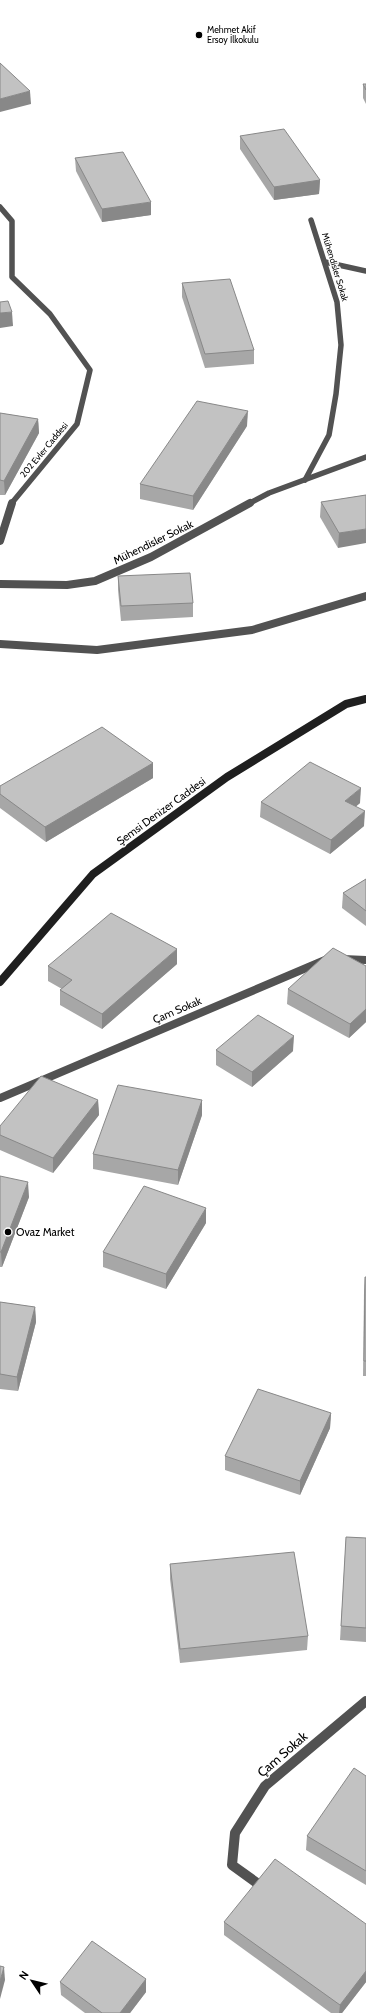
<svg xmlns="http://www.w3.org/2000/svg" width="366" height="2013" font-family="Cabin,sans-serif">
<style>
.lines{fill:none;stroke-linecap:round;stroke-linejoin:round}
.minor-far2{stroke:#525252;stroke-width:5.5}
.minor-far1{stroke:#525252;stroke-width:8}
.minor{stroke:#525252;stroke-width:10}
.tertiary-far1{stroke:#525252;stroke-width:5.5}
.tertiary{stroke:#525252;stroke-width:8}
.secondary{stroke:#1f1f1f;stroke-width:8}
.wall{fill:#a7a7a7}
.shaded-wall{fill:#888}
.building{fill:#c2c2c2;stroke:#888}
.poi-dot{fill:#000;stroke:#fff;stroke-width:1.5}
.labels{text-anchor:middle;stroke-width:3;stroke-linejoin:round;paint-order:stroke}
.far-poi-label{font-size:9px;fill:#000;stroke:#fff;text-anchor:start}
.far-street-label{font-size:9px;fill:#000;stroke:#fff}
.street-label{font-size:11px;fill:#000;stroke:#fff}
.poi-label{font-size:11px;fill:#000;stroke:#fff;text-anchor:start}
.near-street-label{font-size:13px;fill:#000;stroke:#fff}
</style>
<rect width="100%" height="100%" fill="#fff"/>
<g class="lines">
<g class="minor-far2">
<path d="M325 262 366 271"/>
<path d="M305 480 329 435 336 394 341 345 337 302 311 220"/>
<path d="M248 504 269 493 366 457"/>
</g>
<g class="minor-far1">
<path d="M0 584 67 585 95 581 151 557 250 503"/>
<path d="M343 959 366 960"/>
<path d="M0 1098 325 960"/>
</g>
<path class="minor" d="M264 1888 232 1865 235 1833 265 1786 366 1701"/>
<path class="tertiary-far1" d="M0 207 12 221V277L50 314 90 370 77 424 11 504"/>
<g class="tertiary">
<path d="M0 541 12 503"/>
<path d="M0 644 97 650 252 630 366 596"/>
</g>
<path class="secondary" d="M0 982 93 874 227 777 346 704 366 699"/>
</g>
<g class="wall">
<path d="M363 84H366V104L363 98Z"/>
<path d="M240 136 320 180 319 194 274 200 240 149Z"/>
<path d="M75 158 151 215 102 222 76 171Z"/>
<path d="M182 283 254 350V364L205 368 182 297Z"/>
<path d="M0 413 38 419 39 433 5 495H0Z"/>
<path d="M247 426 193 510 140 499V484Z"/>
<path d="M366 495 338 548 320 517 321 502Z"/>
<path d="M118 576 193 603V617L121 621 118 590Z"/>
<path d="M153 763V778L46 842 0 808V786Z"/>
<path d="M261 802 360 803 356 806 364 826 330 854 260 817Z"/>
<path d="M366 879V926L342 908 343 893Z"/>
<path d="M177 964 102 1029 60 1005V990L62 989 48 981V966Z"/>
<path d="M366 966V1022L349 1038 287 1004 288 989Z"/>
<path d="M216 1050 293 1051 252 1087 216 1065Z"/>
<path d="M98 1100 99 1115 53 1173 0 1150V1126Z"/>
<path d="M202 1100V1115L178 1185 93 1169V1154Z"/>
<path d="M0 1176 29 1197 2 1267H0Z"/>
<path d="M206 1223 166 1289 103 1267V1252Z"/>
<path d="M365 1277H366V1376H363L364 1292Z"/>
<path d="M0 1302 35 1307 36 1322 18 1391 0 1389Z"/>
<path d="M331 1413 330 1428 300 1495 225 1470V1456Z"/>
<path d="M346 1537 366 1538V1642L340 1640Z"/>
<path d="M170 1564 308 1636 307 1650 180 1663 170 1579Z"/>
<path d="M366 1776V1885L306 1850 307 1836Z"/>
<path d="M224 1922 366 1924V1982L342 2013H331L224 1935Z"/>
<path d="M146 1979V1992L130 2013H85L61 1995 60 1982Z"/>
</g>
<g class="shaded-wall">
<path d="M30 91 31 104 0 112V99Z"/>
<path d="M320 180 319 194 274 200V187Z"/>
<path d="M151 202V215L102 222V209Z"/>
<path d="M12 312 13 326 0 328V313Z"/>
<path d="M248 411 247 426 193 510V496Z"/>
<path d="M38 419 39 433 5 495 4 481Z"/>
<path d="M366 529V543L338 548 339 533Z"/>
<path d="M153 763V778L46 842 45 827Z"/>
<path d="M361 788 360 803 345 816V801Z"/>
<path d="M365 811 364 826 330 854 331 840Z"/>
<path d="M177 949V964L102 1029V1014Z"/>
<path d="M366 1009V1022L349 1038 350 1024Z"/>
<path d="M294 1036 293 1051 252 1087V1072Z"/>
<path d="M98 1100 99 1115 53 1173V1158Z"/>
<path d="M202 1100V1115L178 1185V1170Z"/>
<path d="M28 1182 29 1197 2 1267 1 1252Z"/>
<path d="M206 1208V1223L166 1289V1274Z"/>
<path d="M35 1307 36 1322 18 1391 17 1377Z"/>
<path d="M331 1413 330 1428 300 1495V1481Z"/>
<path d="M4 1967 5 1980 0 1999V1981Z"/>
<path d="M366 1971V1982L342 2013H339L340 2005Z"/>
<path d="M146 1979V1992L130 2013H120Z"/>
</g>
<g class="building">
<path d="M0 63 30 91 0 99Z"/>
<path d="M363 84H366V90Z"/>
<path d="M284 129 320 180 274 187 240 136Z"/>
<path d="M123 152 151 202 102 209 75 158Z"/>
<path d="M230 279 254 350 205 354 182 283Z"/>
<path d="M8 301 12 312 0 313V302Z"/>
<path d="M197 401 248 411 193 496 140 484Z"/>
<path d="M0 413 38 419 4 481 0 480Z"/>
<path d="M366 495V529L339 533 321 502Z"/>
<path d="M190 573 193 603 121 606 118 576Z"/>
<path d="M102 727 153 763 45 827 0 794V786Z"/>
<path d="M310 762 361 788 345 801 365 811 331 840 261 802Z"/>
<path d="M366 879V911L343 893Z"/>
<path d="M111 913 177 949 102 1014 60 990 72 980 48 966Z"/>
<path d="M333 948 366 966V1009L350 1024 288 989Z"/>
<path d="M258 1015 294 1036 252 1072 216 1050Z"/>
<path d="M41 1076 98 1100 53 1158 0 1135V1126Z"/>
<path d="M118 1085 202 1100 178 1170 93 1154Z"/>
<path d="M0 1176 28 1182 1 1252H0Z"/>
<path d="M144 1186 206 1208 166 1274 103 1252Z"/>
<path d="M365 1277H366V1361H364Z"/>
<path d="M0 1302 35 1307 17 1377 0 1374Z"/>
<path d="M258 1389 331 1413 300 1481 225 1456Z"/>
<path d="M346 1537 366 1538V1628L341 1626Z"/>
<path d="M294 1552 308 1636 180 1649 170 1564Z"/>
<path d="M354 1768 366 1776V1871L307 1836Z"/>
<path d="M275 1859 366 1924V1971L340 2005 224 1922Z"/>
<path d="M92 1941 146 1979 120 2013H102L60 1982Z"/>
<path d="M0 1966 4 1967 0 1981Z"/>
</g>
<g class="poi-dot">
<circle cx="199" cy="35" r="4"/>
<circle cx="8" cy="1232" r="4"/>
</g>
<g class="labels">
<g class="far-poi-label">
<text x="207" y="33">Mehmet Akif<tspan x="207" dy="10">Ersoy İlkokulu</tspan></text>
</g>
<g class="far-street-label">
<text transform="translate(335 267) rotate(73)" y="3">Mühendisler Sokak</text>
<text transform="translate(44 450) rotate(-50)" y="3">202 Evler Caddesi</text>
</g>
<g class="street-label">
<text transform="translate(153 542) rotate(-26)" y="4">Mühendisler Sokak</text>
<text transform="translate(161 811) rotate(-36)" y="4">Şemsi Denizer Caddesi</text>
<text transform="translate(177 1010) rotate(-23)" y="4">Çam Sokak</text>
</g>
<g class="poi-label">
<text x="16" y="1236">Ovaz Market</text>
</g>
<g class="near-street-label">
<text transform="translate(282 1754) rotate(-41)" y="5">Çam Sokak</text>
</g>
</g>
<g transform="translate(32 1981) rotate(305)" stroke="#ffffff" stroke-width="3" paint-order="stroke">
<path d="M0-3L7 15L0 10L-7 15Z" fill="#000000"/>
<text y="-6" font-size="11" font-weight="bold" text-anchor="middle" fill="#000000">N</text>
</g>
</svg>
